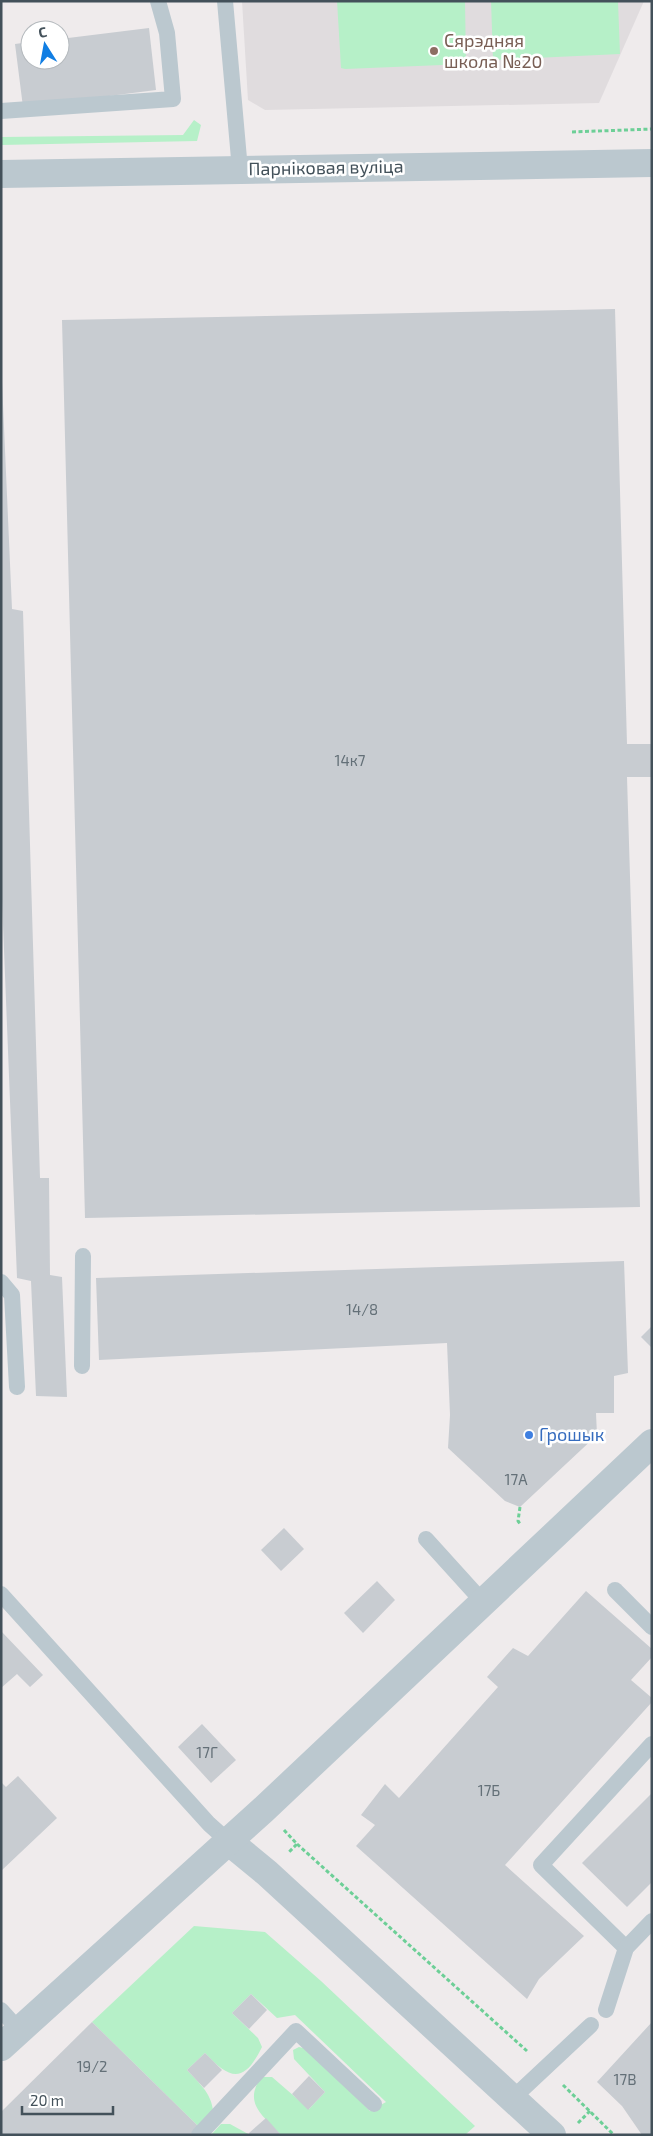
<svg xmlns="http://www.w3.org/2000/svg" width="653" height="2136" font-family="'Exo 2',sans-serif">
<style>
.education{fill:#e0dcde}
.green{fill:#b6f0c8}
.building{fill:#c8ccd1}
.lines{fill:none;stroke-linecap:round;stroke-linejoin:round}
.path{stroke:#6dcf97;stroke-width:3;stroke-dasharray:4 2.5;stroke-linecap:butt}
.service{stroke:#bbc8cf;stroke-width:16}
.minor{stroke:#bbc8cf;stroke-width:28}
.tertiary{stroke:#bbc8cf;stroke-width:28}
.education-dot{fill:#8d6e63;stroke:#fff;stroke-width:2}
.shop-dot{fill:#3f7fe0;stroke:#fff;stroke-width:2}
.labels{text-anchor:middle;stroke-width:5;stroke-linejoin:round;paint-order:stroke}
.number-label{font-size:15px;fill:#647078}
.education-label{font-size:18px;fill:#785e54;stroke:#fff;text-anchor:start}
.street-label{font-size:18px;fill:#43515a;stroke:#fff}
.shop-label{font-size:18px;fill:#366cbe;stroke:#fff;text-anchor:start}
</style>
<rect width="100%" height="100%" fill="#efebec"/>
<path class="education" d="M242 1H644L599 103 265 110 248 100Z"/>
<g class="green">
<path d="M337 1H465L466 64 345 69 341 68Z"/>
<path d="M491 1H618L620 54 493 60Z"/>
<path d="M194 120 201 125 197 141 1 145V137L183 135Z"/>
<path d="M194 1926 265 1932 321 1981 475 2126 465 2135H281C263 2115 243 2104 261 2077H272L309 2109 325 2092 294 2059 293 2050 299 2047 307 2049 370 2111 386 2102 295 2015 277 2018 251 1994 232 2013 258 2038 262 2047C244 2084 230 2080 205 2053L187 2070C199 2083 211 2093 213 2110L199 2127 92 2022Z"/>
<path d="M221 2124H230L250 2135H211Z"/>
</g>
<g class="building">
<path d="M149 28 156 90 23 107 15 44 30 42V60H60V39Z"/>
<path d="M615 309 627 744H652V777H627L640 1207 85 1218 62 320Z"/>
<path d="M1 359 12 609 23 611 40 1178H49L50 1275 62 1277 67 1397 36 1396 31 1281 17 1278 1 874Z"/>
<path d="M624 1261 628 1373 614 1376V1413H596L597 1435 520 1507 505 1501 448 1448 450 1415 447 1343 99 1360 96 1278Z"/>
<path d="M652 1326V1348L641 1337Z"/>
<path d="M284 1528 304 1549 281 1571 261 1550Z"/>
<path d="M377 1581 395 1600 363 1633 344 1613Z"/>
<path d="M586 1591 652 1649V1657L631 1680 652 1698V1702L505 1865 584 1936 539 1979 527 1999 356 1846 375 1825 361 1815 385 1784 399 1798 498 1687 487 1677 513 1648 528 1656Z"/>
<path d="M1 1631 43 1675 30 1687 17 1674 1 1688Z"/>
<path d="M202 1724 236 1760 211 1783 178 1747Z"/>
<path d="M18 1776 57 1818 1 1871V1782L6 1787Z"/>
<path d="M652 1793V1882L627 1907 582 1863Z"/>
<path d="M251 1994 267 2010 249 2029 232 2013Z"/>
<path d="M92 2022 199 2127 190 2135H1V2112Z"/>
<path d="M652 2022V2135H642L622 2106 597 2082Z"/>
<path d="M205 2053 222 2070 204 2088 187 2070Z"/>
<path d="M309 2076 325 2092 308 2110 292 2094Z"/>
<path d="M266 2118 281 2135H250L249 2133Z"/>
</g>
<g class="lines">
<g class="path">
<path d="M572 132 652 129"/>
<path d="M520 1507 518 1521 521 1525"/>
<path d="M284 1830 297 1844 289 1852"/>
<path d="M297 1844 527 2051"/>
<path d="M563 2085 614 2135"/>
<path d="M578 2123 590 2111"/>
</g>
<g class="service">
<path d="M225 1 240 170"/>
<path d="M1 111 173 99 167 33 158 1"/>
<path d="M1 1282 12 1295 17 1387"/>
<path d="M82 1366 83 1256"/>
<path d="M426 1539 483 1602"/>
<path d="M615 1590 652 1627"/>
<path d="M1 1594 209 1824 228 1841"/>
<path d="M626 1948 541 1865 652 1744"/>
<path d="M1 2010 19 2030"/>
<path d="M606 2010 626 1948 652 1921"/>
<path d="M512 2099 591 2025"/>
<path d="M199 2135 296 2031 374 2104"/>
</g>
<g class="minor">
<path d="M228 1841 267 1873 552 2135"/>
<path d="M1 2047 263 1810 652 1443"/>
</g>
<path class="tertiary" d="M1 174 652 163"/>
</g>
<circle class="education-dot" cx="434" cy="51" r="5"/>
<circle class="shop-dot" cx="529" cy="1435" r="5"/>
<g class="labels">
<g class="number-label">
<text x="350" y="766">14к7</text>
<text x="362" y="1315">14/8</text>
<text x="516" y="1485">17А</text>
<text x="207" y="1758">17Г</text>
<text x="489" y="1796">17Б</text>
<text x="92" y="2072">19/2</text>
<text x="625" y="2085">17В</text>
</g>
<g class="education-label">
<text x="444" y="47">Сярэдняя<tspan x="444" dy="21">школа №20</tspan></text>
</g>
<g class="street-label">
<text transform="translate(326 168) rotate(-1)" y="6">Парніковая вуліца</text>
</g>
<g class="shop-label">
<text x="539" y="1441">Грошык</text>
</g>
</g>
<rect width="653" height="2136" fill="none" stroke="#43515a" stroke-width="5"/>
<g transform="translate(45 45) rotate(349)"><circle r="24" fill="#ffffff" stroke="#b4b9bd"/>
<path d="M0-4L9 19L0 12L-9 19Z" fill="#117ee3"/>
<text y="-8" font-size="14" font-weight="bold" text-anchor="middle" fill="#43515a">С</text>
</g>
<path d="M22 2106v8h91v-8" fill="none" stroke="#43515a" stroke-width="2.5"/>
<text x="30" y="2106" font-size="15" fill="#43515a" stroke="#ffffff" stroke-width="4" paint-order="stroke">20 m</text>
</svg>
